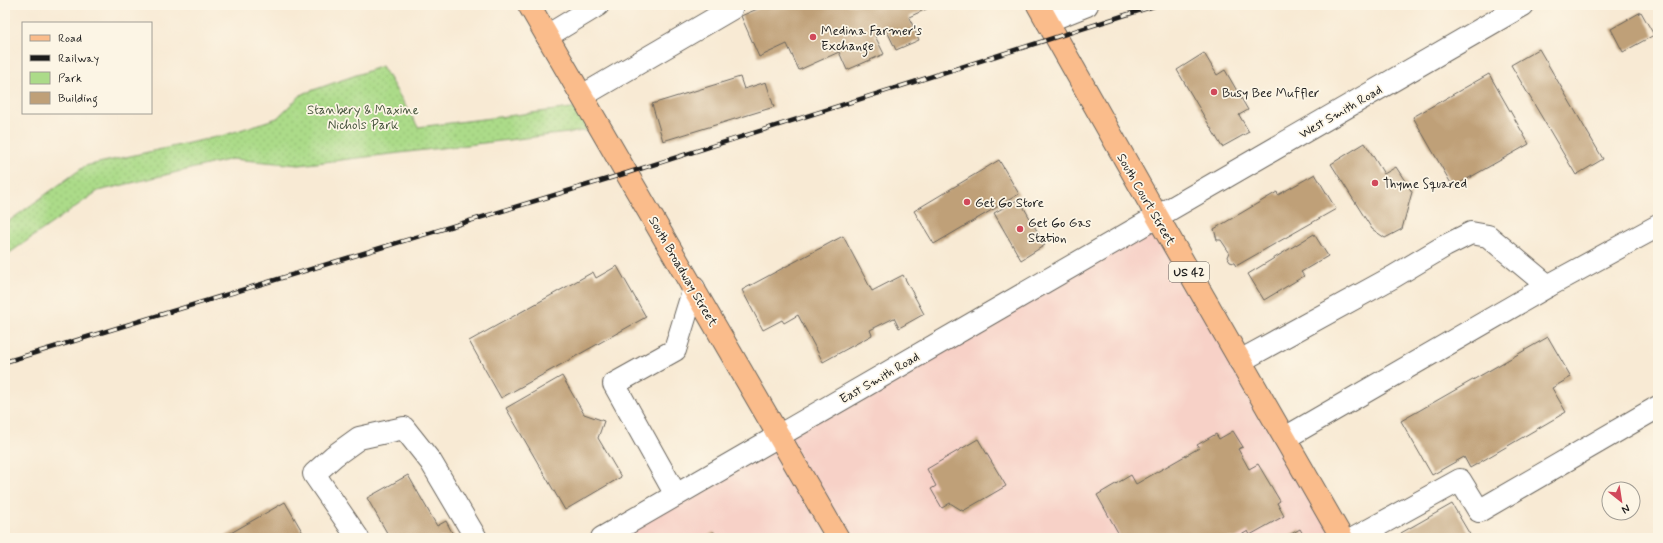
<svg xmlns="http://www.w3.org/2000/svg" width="1663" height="543" font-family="Mynerve,sans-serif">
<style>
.built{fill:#f7d1c7}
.green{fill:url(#green-dots);stroke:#647c52}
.building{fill:#bfa078}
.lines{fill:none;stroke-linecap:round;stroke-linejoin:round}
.minor-casing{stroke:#69645c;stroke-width:24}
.major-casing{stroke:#69645c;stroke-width:24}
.highway-casing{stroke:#69645c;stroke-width:24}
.minor{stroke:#fff;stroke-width:22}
.major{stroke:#fabc8b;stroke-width:22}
.highway{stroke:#fabc8b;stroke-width:22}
.rail-casing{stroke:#1c1c1c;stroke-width:4.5}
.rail{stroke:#fcf5e5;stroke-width:3;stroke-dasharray:9;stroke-linecap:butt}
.poi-dot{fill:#d1495b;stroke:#fcf5e5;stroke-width:1.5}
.labels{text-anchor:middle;stroke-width:3.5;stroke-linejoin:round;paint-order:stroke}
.shield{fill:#fcf5e5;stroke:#5f5d58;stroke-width:1}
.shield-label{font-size:12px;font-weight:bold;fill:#1c1c1c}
.poi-label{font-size:13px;fill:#1c1c1c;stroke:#fcf5e5;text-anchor:start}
.park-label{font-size:13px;fill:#47553d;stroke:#fcf5e5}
.street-label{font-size:13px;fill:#1c1c1c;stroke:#fcf5e5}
</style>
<defs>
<pattern id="green-dots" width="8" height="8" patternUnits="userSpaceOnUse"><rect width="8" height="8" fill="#acdb89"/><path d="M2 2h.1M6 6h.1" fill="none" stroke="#93bb76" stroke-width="1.8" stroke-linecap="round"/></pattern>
</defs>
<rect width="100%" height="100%" fill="#fcf5e5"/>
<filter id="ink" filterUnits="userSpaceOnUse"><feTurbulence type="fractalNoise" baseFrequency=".025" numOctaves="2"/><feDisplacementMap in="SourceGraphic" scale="8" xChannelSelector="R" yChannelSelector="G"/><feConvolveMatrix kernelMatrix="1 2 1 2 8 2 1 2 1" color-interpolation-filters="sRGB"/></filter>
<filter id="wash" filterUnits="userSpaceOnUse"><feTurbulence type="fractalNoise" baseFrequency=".012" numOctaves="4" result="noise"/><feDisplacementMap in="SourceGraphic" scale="16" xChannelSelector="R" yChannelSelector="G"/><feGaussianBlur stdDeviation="0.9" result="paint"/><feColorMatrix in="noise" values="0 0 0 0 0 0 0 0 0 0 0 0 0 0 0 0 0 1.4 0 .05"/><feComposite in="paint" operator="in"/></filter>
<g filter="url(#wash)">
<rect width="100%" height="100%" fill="#f8ead4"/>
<path class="built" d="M1157 216 1342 538H602Z"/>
<path class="green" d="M382 66 418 127 588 106 601 129 299 165 232 159 98 191 5 256V224L85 166 225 135 277 118 302 94Z"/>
<g id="blocks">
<g class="building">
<path d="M761 5H935L909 17 919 40 896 50 886 29 874 34 884 54 847 70 839 52 799 70 787 44 759 57 741 16 762 7Z"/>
<path d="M1641 12 1654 35 1623 52 1611 29Z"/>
<path d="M1539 49 1603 159 1576 175 1511 65Z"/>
<path d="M1204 53 1217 75 1225 70 1248 110 1239 115 1249 132 1222 147 1177 70Z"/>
<path d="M1489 74 1529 144 1453 187 1413 117Z"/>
<path d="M740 77 744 89 766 82 774 107 663 141 652 104Z"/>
<path d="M1365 143 1384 174 1396 167 1412 192 1402 229 1385 238 1372 229 1331 164Z"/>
<path d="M999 160 1019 194 934 244 914 211Z"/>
<path d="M1315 174 1336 209 1236 266 1234 263 1230 262 1227 257 1229 252 1221 240H1217L1214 229 1277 192 1278 195Z"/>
<path d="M1019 199 1045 245 1021 260 994 213Z"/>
<path d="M1314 234 1328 256 1301 272 1304 276 1264 300 1248 274Z"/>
<path d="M843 236 872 291 903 275 924 314 899 328 894 318 870 330 872 335 823 362 798 315 784 323 782 320 763 330 742 290Z"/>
<path d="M617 266 646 317 501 398 469 341 593 272 596 278Z"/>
<path d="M1548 337 1571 377 1552 388 1566 412 1470 468 1464 457 1432 475 1401 421Z"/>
<path d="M562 376 584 414 604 421 598 438 621 477 565 510 506 408Z"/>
<path d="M1233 431 1243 447 1238 449 1249 469 1258 464 1280 501 1277 503 1284 516 1250 535 1248 531 1236 538H1121L1097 495 1131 475 1136 484 1199 448 1197 445 1216 434 1219 439Z"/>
<path d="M978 439 1006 486 963 511 950 503 942 508 931 489 936 486 927 469Z"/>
<path d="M408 475 437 526 446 521 455 538H390L367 498Z"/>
<path d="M285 502 306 538H222Z"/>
<path d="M1452 504 1472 538H1404L1401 533Z"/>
<path d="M1300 529 1305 538H1284Z"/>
<path d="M714 532 717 538H704Z"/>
</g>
</g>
</g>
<g filter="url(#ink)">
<use href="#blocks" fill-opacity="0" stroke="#69645c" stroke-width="1"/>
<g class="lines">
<defs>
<g id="minor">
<path d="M1047 21 1087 5"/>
<path d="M547 36 598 5"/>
<path d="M582 96 731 9 732 5"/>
<path d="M1548 286 1658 226"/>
<path d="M1240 361 1393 277 1445 246 1471 233 1488 236 1548 286 1285 438"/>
<path d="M676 495 614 384 675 350 694 288"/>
<path d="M358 538 314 474 334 456 359 438 404 428 431 462 476 538"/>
<path d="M602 538 1523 5"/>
<path d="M1355 538 1460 480 1479 511 1658 407"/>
</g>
<path id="major" d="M529 5 838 538"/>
<path id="highway" d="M1038 5 1157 216 1342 538"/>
</defs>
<use href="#minor" class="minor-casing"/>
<use href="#major" class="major-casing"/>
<use href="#highway" class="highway-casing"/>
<use href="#minor" class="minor"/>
<use href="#major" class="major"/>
<use href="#highway" class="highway"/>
<defs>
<path id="rail" d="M5 362 627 173 1157 5"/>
</defs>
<use href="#rail" class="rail-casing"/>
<use href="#rail" class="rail"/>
</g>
</g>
<g class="poi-dot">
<circle cx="813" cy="37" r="4"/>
<circle cx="1214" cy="92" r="4"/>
<circle cx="1375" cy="183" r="4"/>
<circle cx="967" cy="202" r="4"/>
<circle cx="1020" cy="229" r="4"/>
</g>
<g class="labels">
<rect class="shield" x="1169" y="262" width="40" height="20" rx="3"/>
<g class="shield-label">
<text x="1189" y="276">US 42</text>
</g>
<g class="poi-label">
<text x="821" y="35">Medina Farmer's<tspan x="821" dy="15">Exchange</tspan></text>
<text x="1222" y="97">Busy Bee Muffler</text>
<text x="1383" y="188">Thyme Squared</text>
<text x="975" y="207">Get Go Store</text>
<text x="1028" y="227">Get Go Gas<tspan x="1028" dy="15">Station</tspan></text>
</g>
<g class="park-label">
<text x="363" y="114">Stanbery &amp; Maxine<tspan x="363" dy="15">Nichols Park</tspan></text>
</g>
<g class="street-label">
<text transform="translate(1340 111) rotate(-30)" y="5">West Smith Road</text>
<text transform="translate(1147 199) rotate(60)" y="5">South Court Street</text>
<text transform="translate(684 271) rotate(60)" y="5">South Broadway Street</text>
<text transform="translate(879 377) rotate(-30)" y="5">East Smith Road</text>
</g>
</g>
<rect width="1663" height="543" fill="none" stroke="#fcf5e5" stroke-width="20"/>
<rect x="22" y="22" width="130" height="92" fill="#fcf5e5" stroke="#a29e95"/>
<rect x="30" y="35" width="20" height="6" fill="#fabc8b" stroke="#a29e95"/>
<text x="58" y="42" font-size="12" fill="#1c1c1c">Road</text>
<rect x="30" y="55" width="20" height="6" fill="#1c1c1c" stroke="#a29e95"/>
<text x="58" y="62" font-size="12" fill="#1c1c1c">Railway</text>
<rect x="30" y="72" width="20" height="12" fill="#acdb89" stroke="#a29e95"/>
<text x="58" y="82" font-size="12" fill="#1c1c1c">Park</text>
<rect x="30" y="92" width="20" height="12" fill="#bfa078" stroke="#a29e95"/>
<text x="58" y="102" font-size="12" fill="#1c1c1c">Building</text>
<g transform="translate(1621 501) rotate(150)"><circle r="19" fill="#fcf5e5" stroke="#a29e95"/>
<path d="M0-3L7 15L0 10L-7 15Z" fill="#d1495b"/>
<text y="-6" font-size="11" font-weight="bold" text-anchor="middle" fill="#1c1c1c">N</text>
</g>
</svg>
